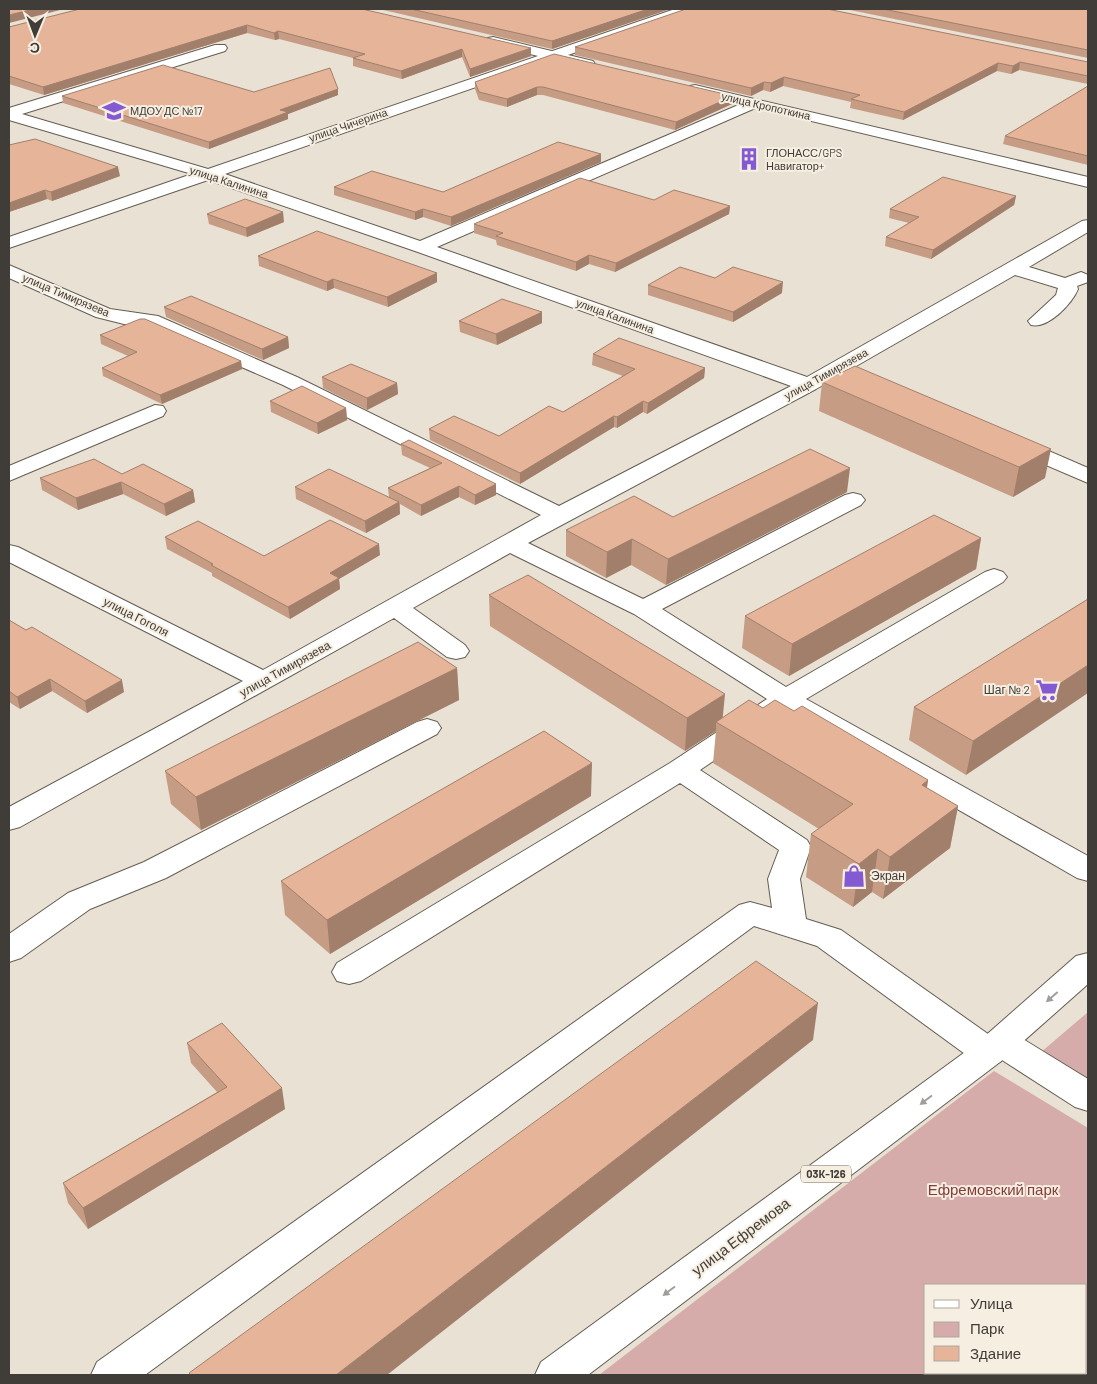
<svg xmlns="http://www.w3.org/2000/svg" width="1097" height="1384" font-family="Barlow,sans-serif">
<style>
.green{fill:#d5aca9;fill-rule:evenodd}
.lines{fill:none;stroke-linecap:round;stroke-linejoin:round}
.minor-casing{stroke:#645d52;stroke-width:2}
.major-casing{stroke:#645d52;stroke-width:2}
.minor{fill:#fff;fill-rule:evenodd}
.major{fill:#fff;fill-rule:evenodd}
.wall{fill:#c69c84}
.shaded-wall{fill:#a17f6b}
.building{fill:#e6b599;stroke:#a17f6b}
.oneway{fill:#a09e9b}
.labels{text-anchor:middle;stroke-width:4;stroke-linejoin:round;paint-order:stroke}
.far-street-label{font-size:11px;fill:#403c37;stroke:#f6eee1}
.far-poi-label{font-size:11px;fill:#403c37;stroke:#f6eee1;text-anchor:start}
.shield{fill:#f6eee1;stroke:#77716a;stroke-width:1}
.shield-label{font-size:11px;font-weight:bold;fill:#403c37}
.street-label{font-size:12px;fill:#403c37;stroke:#f6eee1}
.poi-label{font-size:12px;fill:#403c37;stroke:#f6eee1;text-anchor:end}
.near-park-label{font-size:15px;fill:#853d3c;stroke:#f6eee1}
.near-street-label{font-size:15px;fill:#403c37;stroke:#f6eee1}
</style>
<rect width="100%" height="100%" fill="#e9e1d4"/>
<g class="green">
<path d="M1088 1012V1082L1040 1053Z"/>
<path d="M994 1071 1088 1128V1371L1084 1375H599ZM926 1285H1086V1373H926Z"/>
</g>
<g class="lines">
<defs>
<g id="minor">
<path d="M675 9H694L692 12 225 174 420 241 750 100H760L763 103 760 106 437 247 807 377 1082 221 1088 220V232L1029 267 1065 278 1081 272 1088 275V282L1077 286 1078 289C1072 304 1048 329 1031 325L1028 321 1056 295 1058 288 1015 275 816 389 528 543 643 599 845 495 853 493 861 495 865 500 861 505 662 609 786 687 985 572 994 569 1003 572 1007 577 1003 582 806 699 1088 856V881L1077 878 787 711 700 770 807 840 811 847 800 879 806 919 841 930 988 1034 1001 1029 1013 1033 1088 1079V1111L1075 1107 1002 1060 1000 1062 988 1066 976 1062 817 946 754 926 145 1375H91L97 1362 739 905 750 902 772 908 768 879 779 850 680 783 361 981 349 984 337 981 332 972 337 963 670 763 767 699 634 614 510 553 413 608 465 645 469 651 465 657 456 659 447 657 394 618 20 827 9 830V807L243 681 9 562V545L18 547 263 670 541 515 283 385 147 326 124 324 96 317 9 278V265L110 309 158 316 297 377 559 506 791 386 415 251 208 180 9 248V237L192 174 9 120V108L215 45H225L227 48 225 51 22 114 208 169Z"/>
<path d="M155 405 163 406 166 411 163 416 9 481V466Z"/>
<path d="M1014 436 1088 468V483L1006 448 1003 443 1006 438Z"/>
<path d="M427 719 437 722 441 728 437 734 166 878 90 909 21 958 9 962V934L68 893 144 862 417 722Z"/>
</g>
<g id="major">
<path d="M493 37 593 61 595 64 593 67 588 68 488 44 486 41 488 38Z"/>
<path d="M695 85 1088 177V187L690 92 688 89 690 86Z"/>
<path d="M1088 953V984L1000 1062 588 1375H535L541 1362 976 1044 1076 956Z"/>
</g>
</defs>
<use href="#minor" class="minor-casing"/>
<use href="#major" class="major-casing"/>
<use href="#minor" class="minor"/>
<use href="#major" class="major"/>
</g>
<g class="wall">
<path d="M362 9 531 56 470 77 462 57 402 79 353 66V58L279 39 275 40 247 33 44 95 9 84V27Z"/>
<path d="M379 9H670L552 49Z"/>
<path d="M845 9H1088V58Z"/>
<path d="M575 47 1088 62V165L1003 144 1005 136 1088 86V84L1019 70 1011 74 997 71 903 120 850 108 851 102 783 86 770 92 763 90 751 96 575 55Z"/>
<path d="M475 82 733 96 732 104 675 130 543 95H537L507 107 479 100 475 89Z"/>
<path d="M338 89V95L288 114V119L209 149 63 103 62 96 254 92Z"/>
<path d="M9 145 120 176 52 201 47 199 9 212Z"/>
<path d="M601 154V162L451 226 423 217 415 220 334 195V187L443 192Z"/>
<path d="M1016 196 1014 205 931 259 885 246 886 237 909 223 889 218 890 209Z"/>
<path d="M654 200 730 206 729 214 615 272 589 264 576 271 497 245 496 240 474 233V224Z"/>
<path d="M207 214 284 222 247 237 209 224Z"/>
<path d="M258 256 437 282 388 307 334 288 327 291 259 266Z"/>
<path d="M715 278 782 293 733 322 648 295V285Z"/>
<path d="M164 307 288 337 289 348 263 360 166 317Z"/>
<path d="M542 312V323L497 345 460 332 459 321Z"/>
<path d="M100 335 241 361 242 369 162 404 103 376 102 368 128 356 101 344Z"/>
<path d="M593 354 705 368 704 378 647 414 643 412 617 428 614 427 520 484 430 440 429 429 499 436 563 412 623 376 592 365Z"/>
<path d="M322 377 397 383 398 394 367 410 323 388Z"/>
<path d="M822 382 1045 478 1013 497 819 411Z"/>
<path d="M270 401 346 408 347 420 318 434 271 412Z"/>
<path d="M409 440 496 495 475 505 459 497 421 516 400 504V514L366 533 296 499 295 487 389 497 388 488 430 468 402 455 401 444Z"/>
<path d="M122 474 193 490 195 502 166 516 123 494 78 510 42 490 40 478Z"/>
<path d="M847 492 666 585 631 565 606 578 566 556V530L673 517Z"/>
<path d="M165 537 264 556 380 555 339 579 340 589 290 619 212 576V573L167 549Z"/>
<path d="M981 538 976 569 789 676 742 648 745 616Z"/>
<path d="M489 595 723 718 763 708 794 711 928 780 927 788 958 806 950 848 883 899 872 892 853 907 806 877 811 834 819 829 713 763 716 731 685 751 490 626Z"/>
<path d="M1088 599 966 775 909 740 914 707Z"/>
<path d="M9 620 124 692 87 713 52 691 20 709 9 702Z"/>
<path d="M457 668 459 700 201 830 171 804 165 771Z"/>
<path d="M591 796 330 954 285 915 281 881Z"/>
<path d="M187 1043 285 1109 88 1229 68 1203 63 1183 217 1092 191 1063Z"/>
</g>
<g class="shaded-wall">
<path d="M34 9H64L9 23V15Z"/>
<path d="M648 9H670L552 49V41Z"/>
<path d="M247 25V33L44 95 43 87Z"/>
<path d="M278 31 279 39 275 40 274 33Z"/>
<path d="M531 48V56L470 77V69Z"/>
<path d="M462 49V57L402 79 401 71Z"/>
<path d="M1020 62 1019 70 1011 74 1013 66Z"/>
<path d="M998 63 997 71 903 120 904 112Z"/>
<path d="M784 77 783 86 770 92 771 83Z"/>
<path d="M764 82 763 90 751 96V88Z"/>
<path d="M537 87V95L507 107V99Z"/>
<path d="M338 89V95L288 114V119L209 149V142L280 110Z"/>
<path d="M733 96 732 104 675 130 676 122Z"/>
<path d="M601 154V162L451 226V217Z"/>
<path d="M118 167 120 176 52 201 51 192Z"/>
<path d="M45 190 47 199 9 212V203Z"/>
<path d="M1016 196 1014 205 931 259 933 250Z"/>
<path d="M730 206 729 214 615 272 616 263Z"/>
<path d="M423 209V217L415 220V212Z"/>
<path d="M283 212 284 222 247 237 246 228Z"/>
<path d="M589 255V264L576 271V262Z"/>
<path d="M437 273V282L388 307 387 297Z"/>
<path d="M333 279 334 288 327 291V282Z"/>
<path d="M783 282 782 293 733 322V312Z"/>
<path d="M542 312V323L497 345 496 334Z"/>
<path d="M288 337 289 348 263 360 262 349Z"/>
<path d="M241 361 242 369 162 404 160 395Z"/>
<path d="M705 368 704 378 647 414 648 403Z"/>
<path d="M397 383 398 394 367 410V398Z"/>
<path d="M643 401V412L617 428V417Z"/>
<path d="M346 408 347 420 318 434 317 423Z"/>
<path d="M614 416V427L520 484V473Z"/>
<path d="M1051 449 1045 478 1013 497 1019 467Z"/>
<path d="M850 468 847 492 666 585 668 559Z"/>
<path d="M121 482 123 494 78 510 76 498Z"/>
<path d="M496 484V495L475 505V495Z"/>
<path d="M459 486V497L421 516V505Z"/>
<path d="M193 490 195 502 166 516 164 504Z"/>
<path d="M399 502 400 514 366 533 365 521Z"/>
<path d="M981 538 976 569 789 676 792 644Z"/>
<path d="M632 539 631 565 606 578 607 552Z"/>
<path d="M379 544 380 555 339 579 340 589 290 619 288 607 330 573Z"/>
<path d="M1088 665V693L966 775 973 741Z"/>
<path d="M457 668 459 700 201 830 196 797Z"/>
<path d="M50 679 52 691 20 709 17 697Z"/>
<path d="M122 680 124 692 87 713 85 701Z"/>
<path d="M725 694 722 725 716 722V731L685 751 687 718Z"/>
<path d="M592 763 591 796 330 954 327 920Z"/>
<path d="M928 780 921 822 922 785Z"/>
<path d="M958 806 950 848 883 899 890 857Z"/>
<path d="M878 849 872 892 853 907 859 864Z"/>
<path d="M818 1003 813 1040 387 1375H336Z"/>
<path d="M282 1088 285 1109 88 1229 83 1208Z"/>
</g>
<g class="building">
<path d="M9 9H34L9 15Z"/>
<path d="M80 9H362L531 48 470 69 462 49 401 71 353 58 365 54 278 31 274 33 247 25 43 87 9 76V27Z"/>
<path d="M411 9H648L552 41Z"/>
<path d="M686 9H827L1088 62V76L1020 62 1013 66 998 63 904 112 851 99 860 95 784 77 771 83 764 82 751 88 575 47Z"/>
<path d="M883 9H1088V50Z"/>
<path d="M554 54 733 96 676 122 543 87H537L507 99 479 92 475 82Z"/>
<path d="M163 65 254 92 330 68 338 89 280 110 288 112 209 142 62 96Z"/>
<path d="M1088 86V156L1005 136Z"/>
<path d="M35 139 118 167 51 192 45 190 9 203V145Z"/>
<path d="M558 142 601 154 451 217 423 209 415 212 334 187 372 171 443 192Z"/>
<path d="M943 177 1016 196 933 250 886 237 919 217 890 209Z"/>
<path d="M580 178 654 200 674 190 730 206 616 263 589 255 576 262 496 236 503 233 474 224Z"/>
<path d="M245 199 283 212 246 228 207 214Z"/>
<path d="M317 231 437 273 387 297 333 279 327 282 258 256Z"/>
<path d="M680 267 715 278 733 267 783 282 733 312 648 285Z"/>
<path d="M191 296 288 337 262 349 164 307Z"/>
<path d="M502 299 542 312 496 334 459 321Z"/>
<path d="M140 319H145L241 361 160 395 102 368 137 352 100 335Z"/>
<path d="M619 338 705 368 648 403 643 401 617 417 614 416 520 473 429 429 454 416 499 436 549 406 563 412 635 369 593 354Z"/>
<path d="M351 364 397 383 367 398 322 377Z"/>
<path d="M855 366 1051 449 1019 467 822 382Z"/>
<path d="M302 386 346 408 317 423 270 401Z"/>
<path d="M409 440 496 484 475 495 459 486 421 505 388 488 442 463 401 444Z"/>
<path d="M810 449 850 468 668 559 632 539 607 552 566 530 634 496 673 517Z"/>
<path d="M94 459 122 474 143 464 193 490 164 504 121 482 76 498 40 478Z"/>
<path d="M329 469 399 502 365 521 295 487Z"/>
<path d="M934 515 981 538 792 644 745 616Z"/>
<path d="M330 520 379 544 330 573 339 578 288 607 211 565 213 564 165 537 198 521 264 556Z"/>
<path d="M528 575 725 694 687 718 489 595Z"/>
<path d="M1088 599V665L973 741 914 707Z"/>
<path d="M9 620 26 630 32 627 122 680 85 701 50 679 17 697 9 691Z"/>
<path d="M418 642 457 668 196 797 165 771Z"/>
<path d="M749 700 763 708 775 700 794 711 802 706 928 780 922 785 958 806 890 857 878 849 859 864 811 834 853 804 716 722Z"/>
<path d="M544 731 592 763 327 920 281 881Z"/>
<path d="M756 961 818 1003 336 1375H191L189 1373Z"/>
<path d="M222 1023 282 1088 83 1208 63 1183 227 1087 187 1043Z"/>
</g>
<defs><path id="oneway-solid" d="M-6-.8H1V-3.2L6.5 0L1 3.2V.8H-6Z" transform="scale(1.25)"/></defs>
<g class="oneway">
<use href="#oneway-solid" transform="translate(1052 997) rotate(139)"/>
<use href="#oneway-solid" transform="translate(926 1100) rotate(143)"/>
<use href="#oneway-solid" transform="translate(669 1291) rotate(143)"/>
</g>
<defs>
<symbol id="school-bare" viewBox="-9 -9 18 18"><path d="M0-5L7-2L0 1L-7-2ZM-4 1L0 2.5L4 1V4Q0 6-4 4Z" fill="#845ad3" stroke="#f6eee1" stroke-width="2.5" paint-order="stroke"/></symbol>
<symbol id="building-bare" viewBox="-9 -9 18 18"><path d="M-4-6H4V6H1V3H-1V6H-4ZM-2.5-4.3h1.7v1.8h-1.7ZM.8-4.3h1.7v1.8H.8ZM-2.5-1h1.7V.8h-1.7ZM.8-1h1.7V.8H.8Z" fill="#845ad3" stroke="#f6eee1" stroke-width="2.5" paint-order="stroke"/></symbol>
<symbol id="supermarket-bare" viewBox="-9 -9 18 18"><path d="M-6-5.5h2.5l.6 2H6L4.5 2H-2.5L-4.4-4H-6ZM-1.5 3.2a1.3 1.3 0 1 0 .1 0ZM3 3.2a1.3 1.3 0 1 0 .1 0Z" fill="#845ad3" stroke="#f6eee1" stroke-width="2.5" paint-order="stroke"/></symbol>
<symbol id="shop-bare" viewBox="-9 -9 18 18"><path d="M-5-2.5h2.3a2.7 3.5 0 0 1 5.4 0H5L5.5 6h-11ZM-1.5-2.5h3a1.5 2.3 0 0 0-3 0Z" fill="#845ad3" stroke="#f6eee1" stroke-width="2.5" paint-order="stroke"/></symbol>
</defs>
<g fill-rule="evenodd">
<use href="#school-bare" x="98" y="95" width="32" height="32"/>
<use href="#building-bare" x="733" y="143" width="32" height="32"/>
<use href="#supermarket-bare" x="1031" y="674" width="32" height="32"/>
<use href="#shop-bare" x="838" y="860" width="32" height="32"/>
</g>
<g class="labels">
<g class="far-street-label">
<text transform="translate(766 106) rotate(13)" y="4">улица Кропоткина</text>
<text transform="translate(348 125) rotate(-19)" y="4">улица Чичерина</text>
<text transform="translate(229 182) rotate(18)" y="4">улица Калинина</text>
<text transform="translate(66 295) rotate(23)" y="4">улица Тимирязева</text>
<text transform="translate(615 316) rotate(20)" y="4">улица Калинина</text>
<text transform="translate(826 374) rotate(-29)" y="4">улица Тимирязева</text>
</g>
<g class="far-poi-label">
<text x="130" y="115">МДОУ ДС №17</text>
<text x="766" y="157">ГЛОНАСС/GPS<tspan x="766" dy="13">Навигатор+</tspan></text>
</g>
<rect class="shield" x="801" y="1165.5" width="50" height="17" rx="4"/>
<g class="shield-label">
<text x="826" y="1178">03К-126</text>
</g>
<g class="street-label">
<text transform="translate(136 617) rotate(27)" y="4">улица Гоголя</text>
<text transform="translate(285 669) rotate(-29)" y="4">улица Тимирязева</text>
</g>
<g class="poi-label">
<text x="1030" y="694">Шаг № 2</text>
<text x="871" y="880" text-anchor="start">Экран</text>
</g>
<g class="near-park-label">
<text x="993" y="1195">Ефремовский парк</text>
</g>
<g class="near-street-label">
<text transform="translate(741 1237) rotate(-37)" y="5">улица Ефремова</text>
</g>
</g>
<rect width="1097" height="1384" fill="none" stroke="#403c37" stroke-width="20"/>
<rect x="924" y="1284" width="162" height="90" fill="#f6eee1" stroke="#ada79d"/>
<rect x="934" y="1300" width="25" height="8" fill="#ffffff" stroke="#ada79d"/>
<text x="970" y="1309" font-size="15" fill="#403c37">Улица</text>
<rect x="934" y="1322" width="25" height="15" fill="#d5aca9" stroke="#ada79d"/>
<text x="970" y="1334" font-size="15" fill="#403c37">Парк</text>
<rect x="934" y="1346" width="25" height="15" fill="#e6b599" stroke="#ada79d"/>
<text x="970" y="1359" font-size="15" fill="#403c37">Здание</text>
<g transform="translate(35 35) rotate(181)" stroke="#f6eee1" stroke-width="4" paint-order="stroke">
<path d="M0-4L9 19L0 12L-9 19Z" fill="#403c37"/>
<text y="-8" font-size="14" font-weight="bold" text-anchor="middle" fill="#403c37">С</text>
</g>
</svg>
